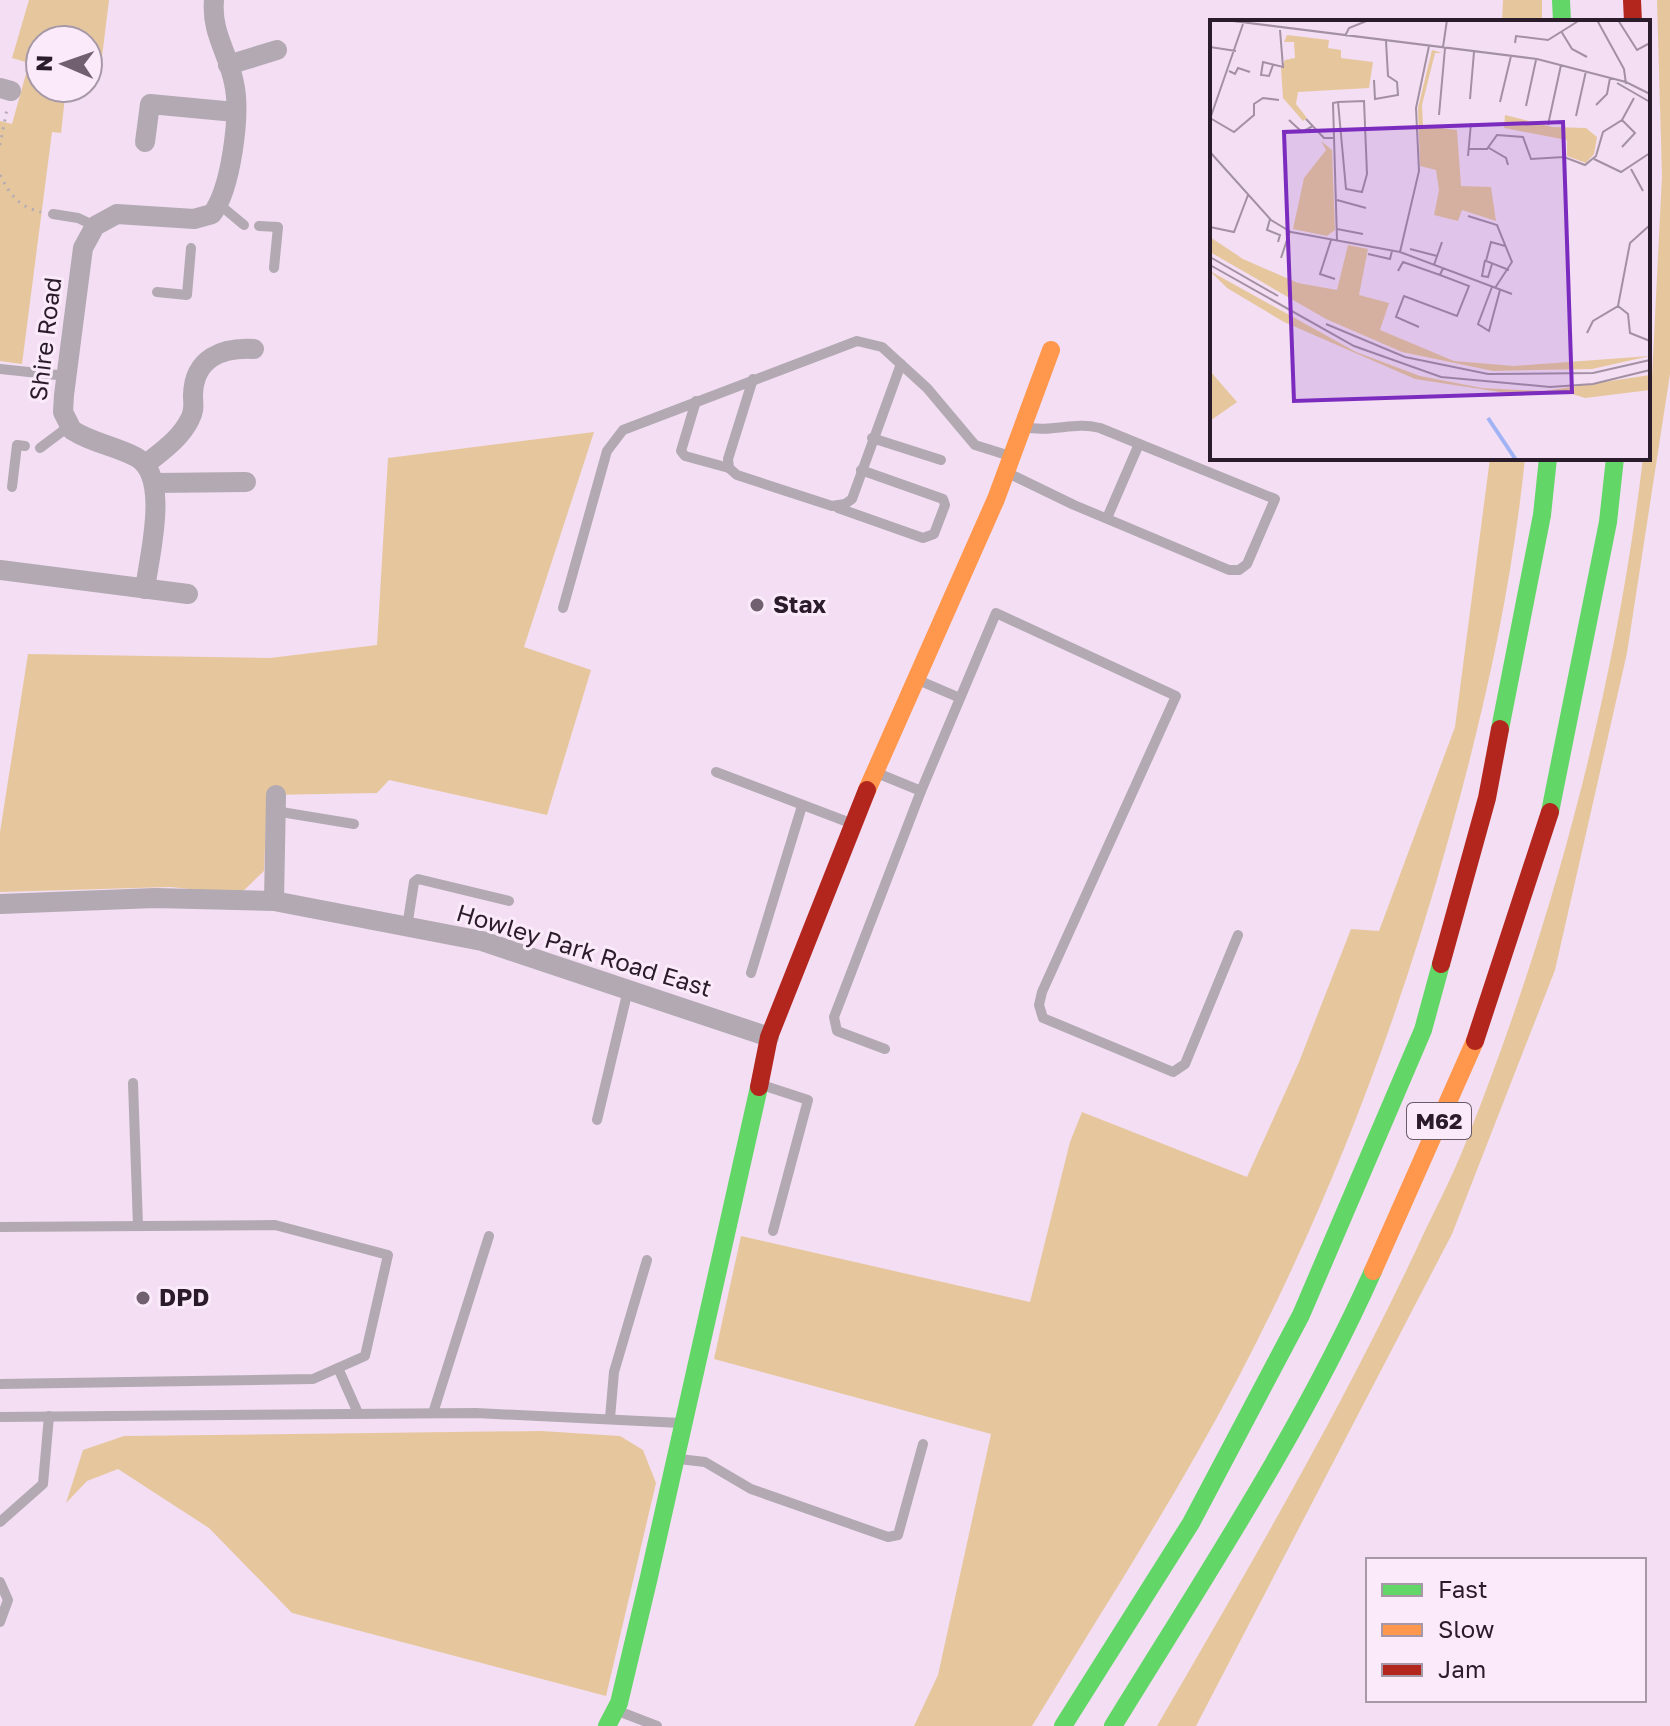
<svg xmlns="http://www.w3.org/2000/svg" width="1670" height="1726" font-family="'Golos Text',sans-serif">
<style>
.green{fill:#e6c79d}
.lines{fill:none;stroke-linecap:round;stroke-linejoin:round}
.path{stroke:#b4aab3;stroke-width:3;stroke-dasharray:2 6;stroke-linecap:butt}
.lane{stroke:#b2a9b2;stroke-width:10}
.street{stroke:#b2a9b2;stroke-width:20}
.fast{stroke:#63d668;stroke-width:18}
.slow{stroke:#ff974d;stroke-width:18}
.jam{stroke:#b3261e;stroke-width:18}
.poi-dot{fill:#706070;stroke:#fbebfa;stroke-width:3}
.labels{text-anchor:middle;stroke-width:6;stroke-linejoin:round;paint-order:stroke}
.shield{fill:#fbebfa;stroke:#695a68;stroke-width:2}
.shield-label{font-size:22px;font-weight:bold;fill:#2a1c2a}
.street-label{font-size:24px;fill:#2a1c2a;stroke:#fbebfa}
.poi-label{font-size:24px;font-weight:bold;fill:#2a1c2a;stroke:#fbebfa;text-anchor:start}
.inset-river{fill:none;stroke:#a1b3f4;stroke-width:4}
.inset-road{fill:none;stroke:#a390a3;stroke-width:2}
.view{fill:#7b2cbf;fill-opacity:0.15;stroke:#7b2cbf;stroke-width:4}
.inset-edge{fill:none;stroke:#2a1c2a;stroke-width:4}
</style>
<rect width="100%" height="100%" fill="#f3def3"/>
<g class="green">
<path d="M29 0H109L101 65 88 64V40H40V88H66L61 133 52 132 22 364 0 361V121L12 124 29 63 12 58Z"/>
<path d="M1503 0H1542V22H1502Z"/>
<path d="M1657 0H1670V374L1627 653 1555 970 1452 1234 1196 1726H1157C1248 1569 1340 1412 1417 1248 1433 1213 1452 1178 1466 1142 1553 924 1615 692 1643 458H1648L1662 176Z"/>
<path d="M594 432 524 647 591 670 547 815 389 780 377 793 267 795 264 871 240 894 170 887 0 892V832L28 654 270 658 377 645 388 458Z"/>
<path d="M1490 458H1525C1512 587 1484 712 1449 837 1397 1026 1328 1207 1236 1382 1174 1500 1101 1612 1032 1726H914L938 1675 991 1434 714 1359 741 1236 1030 1302 1070 1142 1082 1112 1247 1177 1299 1062 1351 929 1379 931 1455 727Z"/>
<path d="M541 1431 620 1436 643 1450 656 1483 606 1696 292 1613 209 1528 118 1469 87 1481 66 1503 83 1450 124 1436Z"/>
</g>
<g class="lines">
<g class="path">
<path d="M0 145 7 109"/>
<path d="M0 175C10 195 19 207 41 212"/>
</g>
<g class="lane">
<path d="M220 205 244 225"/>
<path d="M53 214 78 218 95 226"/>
<path d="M259 226 278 227 274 268"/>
<path d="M157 292 187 295 191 248"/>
<path d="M0 369 67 376"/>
<path d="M753 379 728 459 729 468 737 475 832 506 845 504 852 499 901 364"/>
<path d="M696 401 681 451 685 456 729 468"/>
<path d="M872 438 941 460"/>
<path d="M40 448 68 427"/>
<path d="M1008 473 1074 505 1229 570H1239L1247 564 1275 499 1100 428C1073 421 1054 433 1023 427"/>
<path d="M12 487 17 445 25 446"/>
<path d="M838 508 923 538 934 534 945 505 943 499 861 470"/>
<path d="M1107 518 1139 444"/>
<path d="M563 608 607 451 623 430 857 341 882 347 927 388 975 445 1010 456"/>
<path d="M918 680 960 698"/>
<path d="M716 772 853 824"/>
<path d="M877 773 921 791 834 1017 837 1031 885 1049"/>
<path d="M921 791 996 613 1176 696 1042 992 1039 1005 1043 1018 1173 1072 1185 1064 1238 935"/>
<path d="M275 811 354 824"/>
<path d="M407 927 414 882 418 879 509 901"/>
<path d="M751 973 802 806"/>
<path d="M133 1083 138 1226"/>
<path d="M762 1085 808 1100 773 1231"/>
<path d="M597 1120 628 990"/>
<path d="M0 1227 275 1225 388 1255 365 1356 313 1379 0 1384"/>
<path d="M338 1368 358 1413"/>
<path d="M433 1413 489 1236"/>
<path d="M0 1417 476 1413 681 1423"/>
<path d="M610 1418 614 1372 647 1260"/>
<path d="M679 1459 705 1462 751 1489 888 1537 898 1535 923 1444"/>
<path d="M0 1522 43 1484 49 1416"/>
<path d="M0 1582 8 1600 0 1622"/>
<path d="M618 1711 657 1726"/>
</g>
<g class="street">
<path d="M228 65 277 50"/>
<path d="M0 88 11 91"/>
<path d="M145 142 150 104 235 112"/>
<path d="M146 464C162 451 181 438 190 419 195 410 193 404 193 395 194 358 222 347 254 349"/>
<path d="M155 483 246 482"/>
<path d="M0 570 188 594"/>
<path d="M145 589C149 556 171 476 136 457 115 446 92 443 72 430L63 412 64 395 83 248 95 226 117 214 194 219 212 214C231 189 241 114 234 83 228 52 211 33 214 0"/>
<path d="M274 901 276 795"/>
<path d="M0 904 155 898 274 901 482 941 769 1037"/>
</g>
<g class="fast">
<path d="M1561 0 1562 22"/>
<path d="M1500 729 1542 515 1548 458"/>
<path d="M1550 812 1608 522 1615 458"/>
<path d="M607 1726 619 1703 649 1577 759 1087"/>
<path d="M1063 1726 1191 1523 1301 1315 1423 1030 1441 964"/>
<path d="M1113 1726C1204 1578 1302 1430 1373 1271"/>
</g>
<g class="slow">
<path d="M867 790 996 499 1051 350"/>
<path d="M1373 1271 1475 1041"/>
</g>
<g class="jam">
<path d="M1632 0 1633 22"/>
<path d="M1441 964 1487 798 1500 729"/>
<path d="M1475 1041 1550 812"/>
<path d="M759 1087 769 1037 867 790"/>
</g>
</g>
<g class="poi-dot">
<circle cx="757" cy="605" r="8"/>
<circle cx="143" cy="1298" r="8"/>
</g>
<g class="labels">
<rect class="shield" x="1407" y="1103" width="64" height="36" rx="6"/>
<g class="shield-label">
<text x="1439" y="1129">M62</text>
</g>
<g class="street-label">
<text transform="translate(46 339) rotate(-83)" y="8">Shire Road</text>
<text transform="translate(584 951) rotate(17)" y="8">Howley Park Road East</text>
</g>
<g class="poi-label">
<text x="773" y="613">Stax</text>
<text x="159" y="1306">DPD</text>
</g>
</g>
<g transform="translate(1210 20)">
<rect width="440" height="440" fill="#f3def3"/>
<path d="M77 15 119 20 118 28 131 30V38L163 42 159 68 88 72 86 84 97 98 93 101 73 78 71 48 75 40 85 38 84 22H74ZM222 30 232 33H225L212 85 213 106 247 110 251 166 281 167 286 201 252 190 248 201 224 195 229 170 226 150 210 146 208 88ZM295 95 342 107 376 108 387 117 384 134 376 143 357 136V120L294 108ZM111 121 122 130 125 210 117 216 83 209 94 158 116 130ZM0 217 33 239 88 263 127 270 138 225 158 229 149 275 179 283 170 310 244 341 304 346 440 336 382 349 283 351 192 332 116 299 0 232ZM0 251 146 332 210 356 272 368 334 371 440 355V370L375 378 356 372 303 374 205 359 74 302 17 268ZM0 351 27 382 0 401Z" fill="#e6c79d"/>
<path class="inset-river" d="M278 398 306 440"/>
<path class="inset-road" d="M15 0 327 39 416 62 440 74M387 0 414 49 416 64M408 0 427 30 440 23M351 11 362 29 377 37M135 16 139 8 159 0M305 23 306 16 338 20 370 0M0 27 26 31M233 27 237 0M63 45 59 56 51 55 53 42 73 47 70 10M19 51 25 54 28 48 40 52M164 60 165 79 188 75 187 62 178 56 176 21M407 63 440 82M260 79 264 32M290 82 301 36M386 85 397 74 400 58M316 86 326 40M229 95 235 28M366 96 376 51M0 98 24 112 44 95V84L53 78 69 80M0 99 33 4M96 99 114 118H125M79 100 92 112 103 106M338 105 351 45M412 127 425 113 412 100M279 128 296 138 298 145M259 129H277L287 115 313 117 321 139 354 137 375 145 386 136 393 112 412 100 424 78M0 132 61 200 81 212 190 232 302 274M258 136 261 103M384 139 411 152 440 133M421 149 433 171M127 180 156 188M258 196 287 205 302 242 285 268M60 199 57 210 70 215 68 222M0 207 24 212 38 175M127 209 153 214M121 220 110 254 125 259M127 220 123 83 128 82 154 81 157 154 152 172 136 169 128 82M295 226 281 222 276 241 299 250M200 229 227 236M190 232 209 151 206 88 219 26M158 234 180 239 182 231M0 237 68 276M71 238 80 211M275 240 272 256 278 257 282 244M0 245 144 326 231 357 340 367 383 364 440 350M224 245 232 222M188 251 193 242 230 255 233 248M282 267 268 304 279 311 290 270M408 286 418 294 420 313 440 321M116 304 195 337 278 354 383 353 440 340M209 307 186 297 194 276 247 296 259 266 230 255M377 313 383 301 408 286 420 223 440 205"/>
<path class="view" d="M353 102 362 372 84 381 74 112Z"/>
<rect width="440" height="440" class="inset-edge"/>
</g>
<rect x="1366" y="1558" width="280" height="144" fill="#fbebfa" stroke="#a798a7" stroke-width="2"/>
<rect x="1382" y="1584" width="40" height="12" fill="#63d668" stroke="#a798a7" stroke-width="2"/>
<text x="1438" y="1598" font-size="24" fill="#2a1c2a">Fast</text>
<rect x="1382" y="1624" width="40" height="12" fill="#ff974d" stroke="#a798a7" stroke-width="2"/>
<text x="1438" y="1638" font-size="24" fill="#2a1c2a">Slow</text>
<rect x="1382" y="1664" width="40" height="12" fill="#b3261e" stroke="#a798a7" stroke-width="2"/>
<text x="1438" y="1678" font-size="24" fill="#2a1c2a">Jam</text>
<g transform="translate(64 64) rotate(272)"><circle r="38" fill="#fbebfa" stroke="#a798a7" stroke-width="2"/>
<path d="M0-6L14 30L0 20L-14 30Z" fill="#706070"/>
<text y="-12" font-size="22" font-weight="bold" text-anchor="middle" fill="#2a1c2a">N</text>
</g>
</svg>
